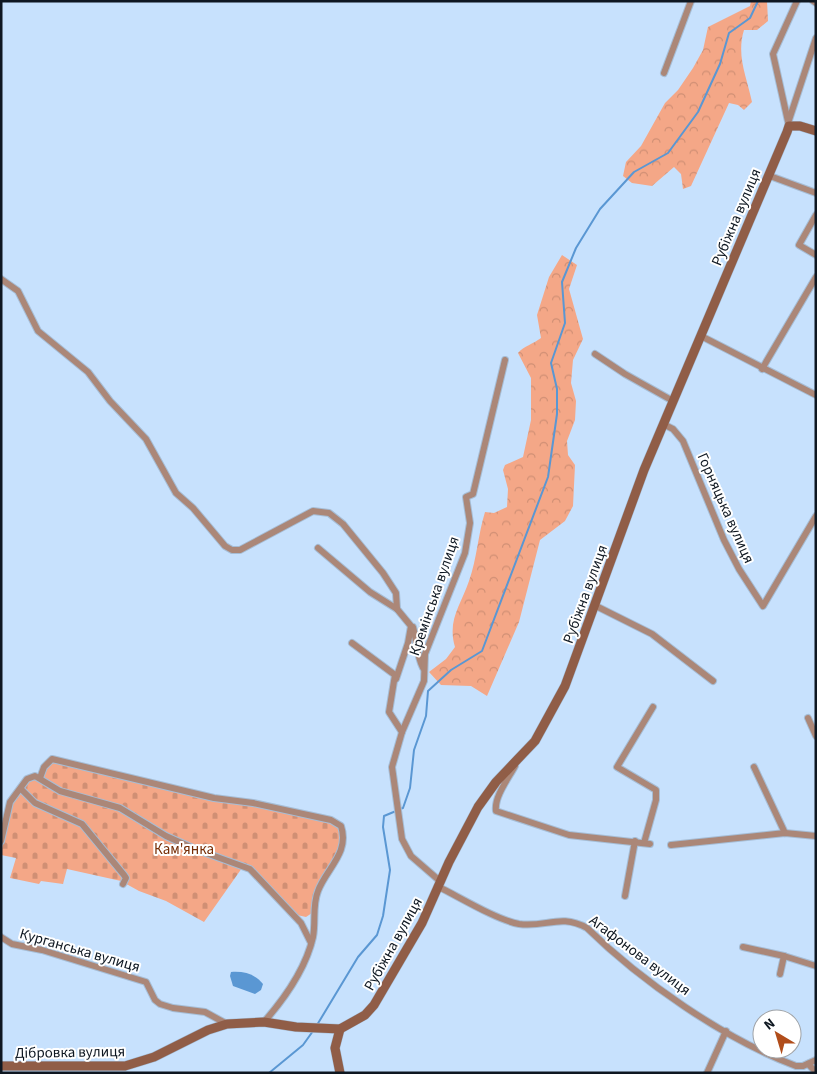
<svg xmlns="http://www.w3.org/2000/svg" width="817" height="1074" font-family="'Source Sans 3',sans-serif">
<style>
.forest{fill:url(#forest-crowns)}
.cemetery{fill:url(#cemetery-stones)}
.water{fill:#5a97d3}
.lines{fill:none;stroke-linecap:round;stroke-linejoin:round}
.stream{stroke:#5a97d3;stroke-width:2}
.street-casing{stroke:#a6bdd5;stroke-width:8}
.secondary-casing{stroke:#a6bdd5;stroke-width:10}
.street{stroke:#ab8778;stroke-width:6}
.secondary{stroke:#905d47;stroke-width:9}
.labels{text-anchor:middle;stroke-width:4;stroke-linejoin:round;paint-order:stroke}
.street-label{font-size:15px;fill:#0e1721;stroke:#fff}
.park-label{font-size:15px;fill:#752c04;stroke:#fff}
</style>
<defs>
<pattern id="forest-crowns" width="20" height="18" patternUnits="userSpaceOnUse" patternTransform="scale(1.25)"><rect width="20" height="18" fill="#f4a787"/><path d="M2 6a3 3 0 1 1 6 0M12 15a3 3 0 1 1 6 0" fill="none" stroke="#d08f74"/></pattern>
<pattern id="cemetery-stones" width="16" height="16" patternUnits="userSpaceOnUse" patternTransform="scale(1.25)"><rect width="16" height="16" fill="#f4a787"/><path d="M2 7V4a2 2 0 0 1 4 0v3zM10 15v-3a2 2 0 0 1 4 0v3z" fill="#d08f74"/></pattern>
</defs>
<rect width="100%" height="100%" fill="#c7e1fd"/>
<g class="forest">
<path d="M751 1H767L768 21 757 30H744C736 56 747 77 752 102L744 110 738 105 729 103 691 186 683 189 681 174 674 167 652 186 632 183 623 176 626 162 641 146 665 103 678 90 693 68 703 50 708 27 750 6Z"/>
<path d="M562 255 577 265 569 289 583 339 573 360 571 383 576 401 575 420 567 441 568 455 575 465 573 506 565 521 540 540 519 622 487 696 471 686 441 685 429 672 446 659 455 647C447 620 461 605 469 581 477 559 478 534 485 512L494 513 507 507 508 489 503 470 505 465 523 457 531 420V378L518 353C524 346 533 344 541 338L537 315 549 277Z"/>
</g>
<path class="cemetery" d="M52 761 326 820 339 827C344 851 329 865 318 886 314 894 314 905 312 913L306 917 297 915 253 868H242L204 922 166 901 139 891 121 881 67 869 63 884 41 881 39 884 10 878 16 858 1 855 8 811 26 783 36 779Z"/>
<path class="water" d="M231 972C244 971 255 974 263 984L261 990 255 994 233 986 230 976Z"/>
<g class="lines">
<g class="stream">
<path d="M400 809 403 808 410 788 414 750 426 716 428 691 451 670 482 651 548 477 557 414V389L551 363 565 323 562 282 576 248 600 209 634 172 668 153 698 112 720 64 729 33 750 18 758 1"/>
<path d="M317 1025 358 957 377 935 383 916 390 870 383 827 384 816 396 811"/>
<path d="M269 1073 303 1045 313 1031"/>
</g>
<defs>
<g id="street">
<path d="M813 1 816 3"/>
<path d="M664 73 691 1"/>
<path d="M789 120 816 38"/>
<path d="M789 126 773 54 797 1"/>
<path d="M770 176 816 193"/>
<path d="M816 215 799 245 816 255"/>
<path d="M1 279 18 291 38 331 88 372 110 401 146 439 176 493 193 508 225 546 232 550H240L313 511 329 513 343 524 383 573 396 593 397 609"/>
<path d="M701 336 816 395"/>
<path d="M595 354 625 374 673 401"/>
<path d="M762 369 816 277"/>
<path d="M663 424 673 429 683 441 724 540 739 569 763 606 816 516"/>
<path d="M318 548 370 592 397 609 411 626 408 643 396 679"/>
<path d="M596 606 652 634 713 681"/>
<path d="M413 627C417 641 416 654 423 668"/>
<path d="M352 643 395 675 389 712 402 732 392 767 402 839 411 856 441 882"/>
<path d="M808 718 816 736"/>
<path d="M402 732 424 681 425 654 465 553 470 523 466 497 473 494 505 360"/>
<path d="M515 766C508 779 494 797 496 811L569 835 650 844"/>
<path d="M754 767 785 833"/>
<path d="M40 778 44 767 52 759 214 798 253 803 331 820 341 826C350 853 326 869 318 891 312 906 316 922 313 937 306 968 285 998 264 1022"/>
<path d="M21 789 35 803 82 824 124 875 126 878 123 884"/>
<path d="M1 841 10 802 27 779 35 776 60 791 120 808 166 836 195 849 250 869 301 923 311 943"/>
<path d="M644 843 656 800V790L617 767 653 707"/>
<path d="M671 845 785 833 816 836"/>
<path d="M439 887C461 898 497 920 519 924 546 928 560 913 587 928 641 981 724 1039 796 1066H803L816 1060"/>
<path d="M625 896 635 841"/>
<path d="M1 937 12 944 42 950 146 982 155 1000 160 1004 173 1008 205 1012 227 1024"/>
<path d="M743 947 784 956 816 966"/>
<path d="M780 974 784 956"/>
<path d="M808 1064 816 1072"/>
<path d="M707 1073 726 1031"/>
</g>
<g id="secondary">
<path d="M340 1029 335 1048 340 1073"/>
<path d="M1 1066H125L154 1057 208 1030 227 1024 264 1022 296 1027 340 1029 365 1015 374 1005 422 923 449 862 478 807 496 782 535 741 565 686 644 470 787 132 789 126H800L816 131"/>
</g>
</defs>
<use href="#street" class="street-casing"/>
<use href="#secondary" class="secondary-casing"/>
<use href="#street" class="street"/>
<use href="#secondary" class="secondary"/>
</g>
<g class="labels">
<g class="street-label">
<text transform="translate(736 217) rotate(-67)" y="5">Рубіжна вулиця</text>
<text transform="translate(726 508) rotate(66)" y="5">Горняцька вулиця</text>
<text transform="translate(585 594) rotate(-70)" y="5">Рубіжна вулиця</text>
<text transform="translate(434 596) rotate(-71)" y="5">Кремінська вулиця</text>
<text transform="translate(393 944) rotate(-61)" y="5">Рубіжна вулиця</text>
<text transform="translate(80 950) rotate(16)" y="5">Курганська вулиця</text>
<text transform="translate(640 955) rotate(37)" y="5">Агафонова вулиця</text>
<text transform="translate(70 1052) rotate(-1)" y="5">Дібровка вулиця</text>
</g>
<g class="park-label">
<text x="184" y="854">Кам'янка</text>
</g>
</g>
<rect width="817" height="1074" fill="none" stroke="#0e1721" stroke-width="5"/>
<g transform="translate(777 1034) rotate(322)"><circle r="24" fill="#ffffff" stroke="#9fa2a6"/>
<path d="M0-4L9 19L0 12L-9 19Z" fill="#b14d1a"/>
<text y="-8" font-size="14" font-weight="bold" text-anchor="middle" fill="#0e1721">N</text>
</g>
</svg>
